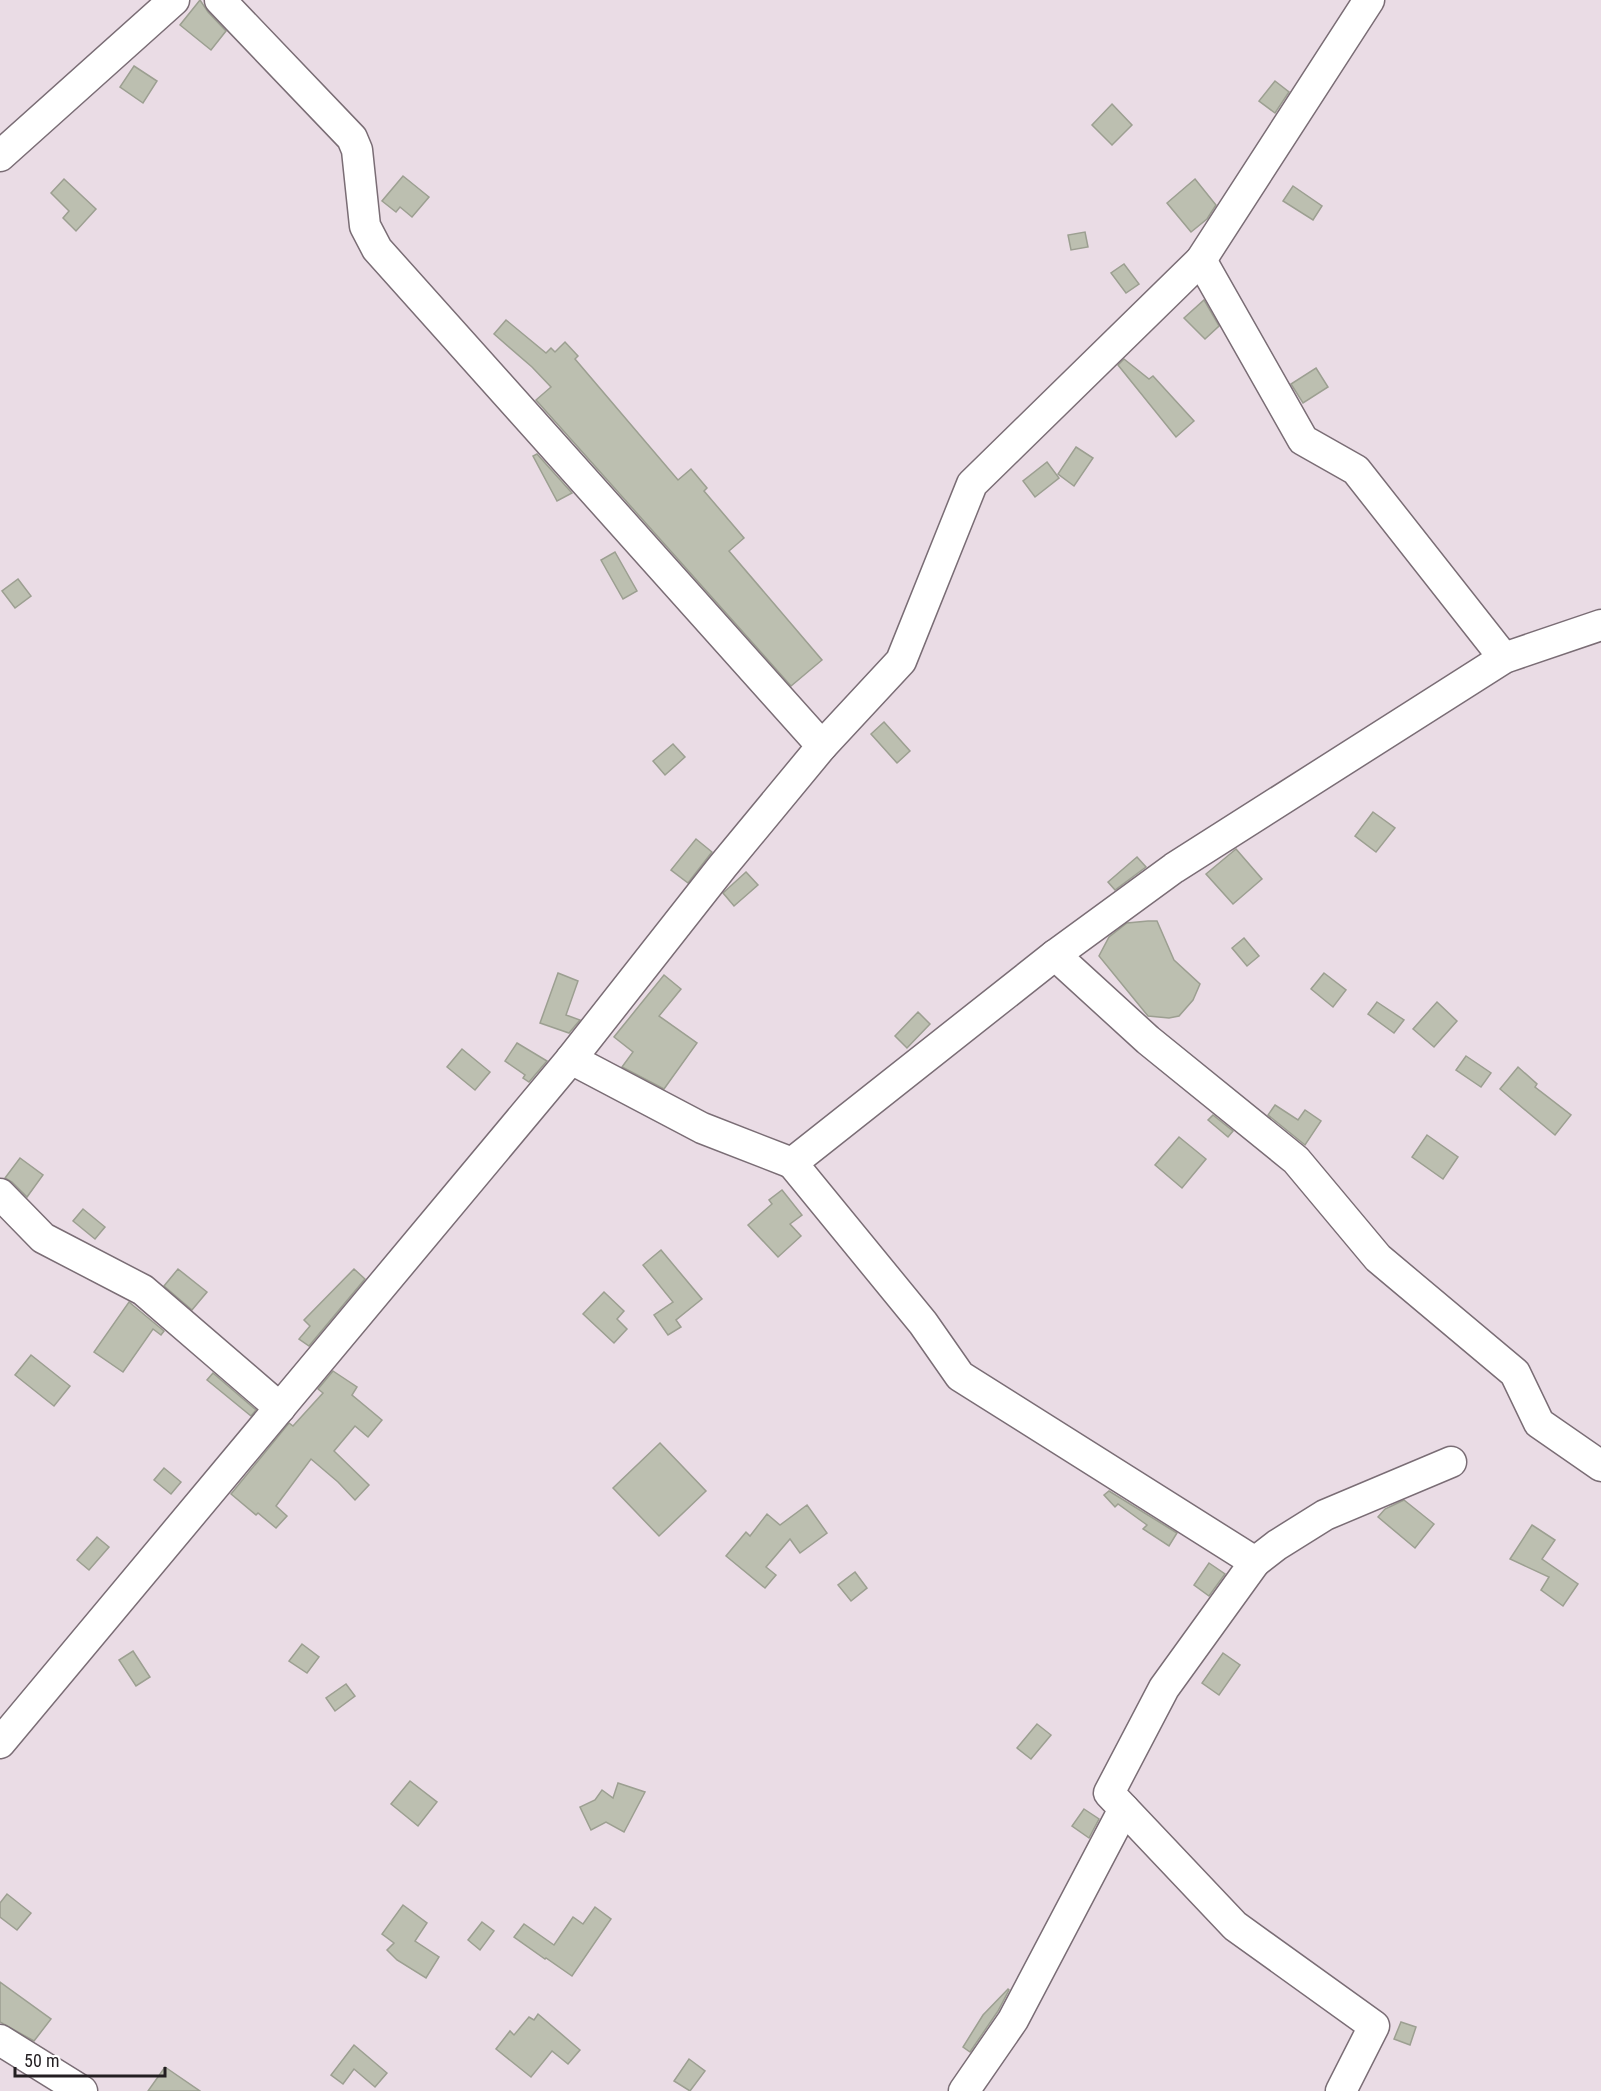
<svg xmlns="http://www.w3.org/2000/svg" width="1601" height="2091" font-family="'Roboto Condensed',sans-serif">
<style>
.building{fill:#bcbfb0;stroke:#9c9f91;stroke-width:1.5}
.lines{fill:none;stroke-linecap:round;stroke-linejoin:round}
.minor-casing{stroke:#7a6d75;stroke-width:33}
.minor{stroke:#fff;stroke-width:30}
</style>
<rect width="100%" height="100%" fill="#eadce5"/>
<g class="building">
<path d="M200 0 208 12 226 31 211 50 180 25Z"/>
<path d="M134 66 157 81 143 103 120 87Z"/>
<path d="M1275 81 1289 92 1275 113 1259 101Z"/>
<path d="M1112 104 1132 125 1112 145 1092 125Z"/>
<path d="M403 176 429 197 412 217 400 207 396 212 382 201Z"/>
<path d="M64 179 96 209 76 231 63 218 69 211 51 193Z"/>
<path d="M1195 179 1216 205 1207 219 1191 232 1167 203Z"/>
<path d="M1293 186 1322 206 1313 220 1283 201Z"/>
<path d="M1085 232 1088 247 1071 250 1068 235Z"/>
<path d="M1124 264 1139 284 1126 293 1111 273Z"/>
<path d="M1204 300 1219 326 1205 339 1184 318Z"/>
<path d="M506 320 546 353 551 348 555 352 565 342 578 356 575 359 678 480 691 469 707 488 704 491 744 538 729 551 822 660 791 686 536 400 551 387 532 367 494 334Z"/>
<path d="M1124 359 1149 379 1153 376 1194 421 1176 437 1118 365Z"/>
<path d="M1316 368 1328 387 1303 403 1291 384Z"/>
<path d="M1076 447 1093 458 1074 486 1058 474Z"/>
<path d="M537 454 572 493 557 501 533 456Z"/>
<path d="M1047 462 1059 478 1035 497 1023 481Z"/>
<path d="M615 552 637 591 623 599 601 560Z"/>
<path d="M18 579 31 596 15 608 2 591Z"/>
<path d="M884 722 910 751 897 763 871 734Z"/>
<path d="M673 744 685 757 665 775 653 761Z"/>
<path d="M1373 812 1395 828 1376 852 1355 836Z"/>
<path d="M696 839 712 852 688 883 671 870Z"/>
<path d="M1236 849 1262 879 1233 904 1206 874Z"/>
<path d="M1137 857 1146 867 1115 890 1108 882Z"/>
<path d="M746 872 758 885 734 906 723 893Z"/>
<path d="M1148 921H1157L1174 960 1200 984 1193 1000 1179 1016 1169 1018 1148 1016 1099 956 1109 937 1127 923Z"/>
<path d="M1244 938 1259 956 1247 966 1232 948Z"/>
<path d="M558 973 578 981 566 1015 580 1020 569 1033 540 1023Z"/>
<path d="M1324 973 1346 990 1333 1007 1311 989Z"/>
<path d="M664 975 681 989 659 1016 697 1043 664 1089 622 1067 633 1052 614 1037Z"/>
<path d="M1377 1002 1404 1020 1394 1033 1368 1014Z"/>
<path d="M1437 1002 1457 1021 1434 1047 1413 1029Z"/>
<path d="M918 1012 930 1024 907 1048 895 1036Z"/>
<path d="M517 1043 547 1061 529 1082 523 1078 525 1075 505 1061Z"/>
<path d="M462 1049 490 1072 475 1090 447 1067Z"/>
<path d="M1466 1056 1491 1073 1481 1087 1456 1070Z"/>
<path d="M1518 1067 1537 1084 1535 1087 1571 1115 1555 1135 1500 1089Z"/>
<path d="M1275 1105 1298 1120 1305 1110 1321 1121 1305 1145 1268 1115Z"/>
<path d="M1213 1115 1233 1131 1228 1137 1208 1120Z"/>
<path d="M1427 1135 1458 1157 1443 1179 1412 1157Z"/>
<path d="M1179 1137 1206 1159 1182 1188 1155 1165Z"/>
<path d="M20 1158 43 1175 27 1197 12 1182 5 1178Z"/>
<path d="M782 1190 802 1215 790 1224 801 1236 778 1257 748 1225 772 1204 769 1200Z"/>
<path d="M83 1209 105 1227 95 1239 73 1221Z"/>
<path d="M661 1250 702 1299 676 1320 681 1327 668 1335 654 1315 673 1302 643 1265Z"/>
<path d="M178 1269 207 1292 192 1310 164 1286Z"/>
<path d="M354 1269 365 1279 309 1346 299 1339 310 1326 304 1320Z"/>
<path d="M604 1292 624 1311 617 1319 627 1329 614 1343 583 1314Z"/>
<path d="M129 1302 164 1331 161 1335 153 1329 123 1372 94 1352Z"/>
<path d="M31 1355 70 1386 54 1406 15 1375Z"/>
<path d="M333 1371 357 1387 352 1395 382 1420 368 1437 355 1426 334 1451 369 1485 355 1500 338 1482 311 1459 276 1506 287 1516 276 1528 258 1513 256 1515 231 1494 289 1423 293 1426 323 1393 318 1389Z"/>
<path d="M213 1373 256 1410 251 1416 207 1380Z"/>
<path d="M660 1443 706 1491 659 1536 613 1488Z"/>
<path d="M164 1468 181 1482 171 1494 154 1480Z"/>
<path d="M1109 1491 1177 1533 1169 1546 1143 1529 1147 1525 1118 1504 1115 1507 1104 1495Z"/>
<path d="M1404 1500 1434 1524 1415 1548 1378 1517 1385 1509Z"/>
<path d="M807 1505 827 1533 800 1553 790 1539 766 1567 776 1575 765 1588 726 1556 746 1532 750 1536 767 1514 780 1525Z"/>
<path d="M1532 1525 1555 1540 1542 1559 1578 1584 1563 1606 1541 1590 1549 1577 1510 1559Z"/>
<path d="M97 1537 109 1547 89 1570 77 1560Z"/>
<path d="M1209 1563 1225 1574 1209 1596 1194 1585Z"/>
<path d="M855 1572 867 1588 851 1601 838 1585Z"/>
<path d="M302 1644 319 1657 307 1673 289 1661Z"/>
<path d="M133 1651 150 1677 136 1686 119 1660Z"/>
<path d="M1223 1653 1240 1665 1219 1695 1202 1683Z"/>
<path d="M346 1684 355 1696 335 1711 326 1698Z"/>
<path d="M1037 1724 1051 1735 1031 1759 1017 1748Z"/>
<path d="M410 1781 437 1802 418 1826 391 1804Z"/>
<path d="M618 1783 645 1792 624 1832 606 1822 591 1830 580 1807 595 1800 602 1790 613 1798Z"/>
<path d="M1084 1809 1099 1819 1089 1838 1072 1826Z"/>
<path d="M7 1894 31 1913 17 1930 0 1917V1903Z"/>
<path d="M403 1905 427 1923 415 1941 439 1957 426 1978 397 1960 387 1950 394 1943 382 1934Z"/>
<path d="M595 1907 611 1919 572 1976 546 1958 545 1959 514 1937 524 1924 554 1945 573 1917 583 1924Z"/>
<path d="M482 1922 494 1931 480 1950 468 1940Z"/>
<path d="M0 1982 51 2019 34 2041 0 2022Z"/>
<path d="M1008 1989 1009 1990 998 2011 970 2052 963 2047 983 2015Z"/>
<path d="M538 2014 580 2050 568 2064 552 2051 531 2077 496 2049 510 2031 514 2035 529 2017 534 2020Z"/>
<path d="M1401 2022 1416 2027 1410 2045 1394 2039Z"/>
<path d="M354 2045 387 2073 375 2087 354 2069 343 2084 331 2075Z"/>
<path d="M689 2059 705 2071 690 2091 674 2081Z"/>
<path d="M165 2067 200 2091H148Z"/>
</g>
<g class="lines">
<defs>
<g id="minor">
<path d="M220 0 352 138 357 150 365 226 377 249 822 746"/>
<path d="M0 156 174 0"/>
<path d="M1201 260 1303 440 1356 470 1504 658"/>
<path d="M1055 955 1174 868 1504 658 1601 625"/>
<path d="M571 1059 702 1128 792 1163"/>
<path d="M0 1194 43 1238 143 1290 280 1408"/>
<path d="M1255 1562 1277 1545 1325 1515 1451 1462"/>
<path d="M0 1743 571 1059 722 867 822 746 901 661 972 484 1201 260 1369 0"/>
<path d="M0 2040 82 2091"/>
<path d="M964 2091 1013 2020 1124 1809"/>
<path d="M1341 2091 1374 2026 1235 1926 1109 1793 1164 1688 1255 1562 960 1376 923 1323 792 1163 1055 955 1148 1040 1296 1160 1378 1258 1515 1373 1539 1423 1601 1466"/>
</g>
</defs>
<use href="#minor" class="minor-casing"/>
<use href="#minor" class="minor"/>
</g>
<path d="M15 2067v9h150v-9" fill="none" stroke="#231e21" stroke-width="3"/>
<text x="24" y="2067" font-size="18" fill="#231e21" stroke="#ffffff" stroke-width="4.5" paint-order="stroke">50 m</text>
</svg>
